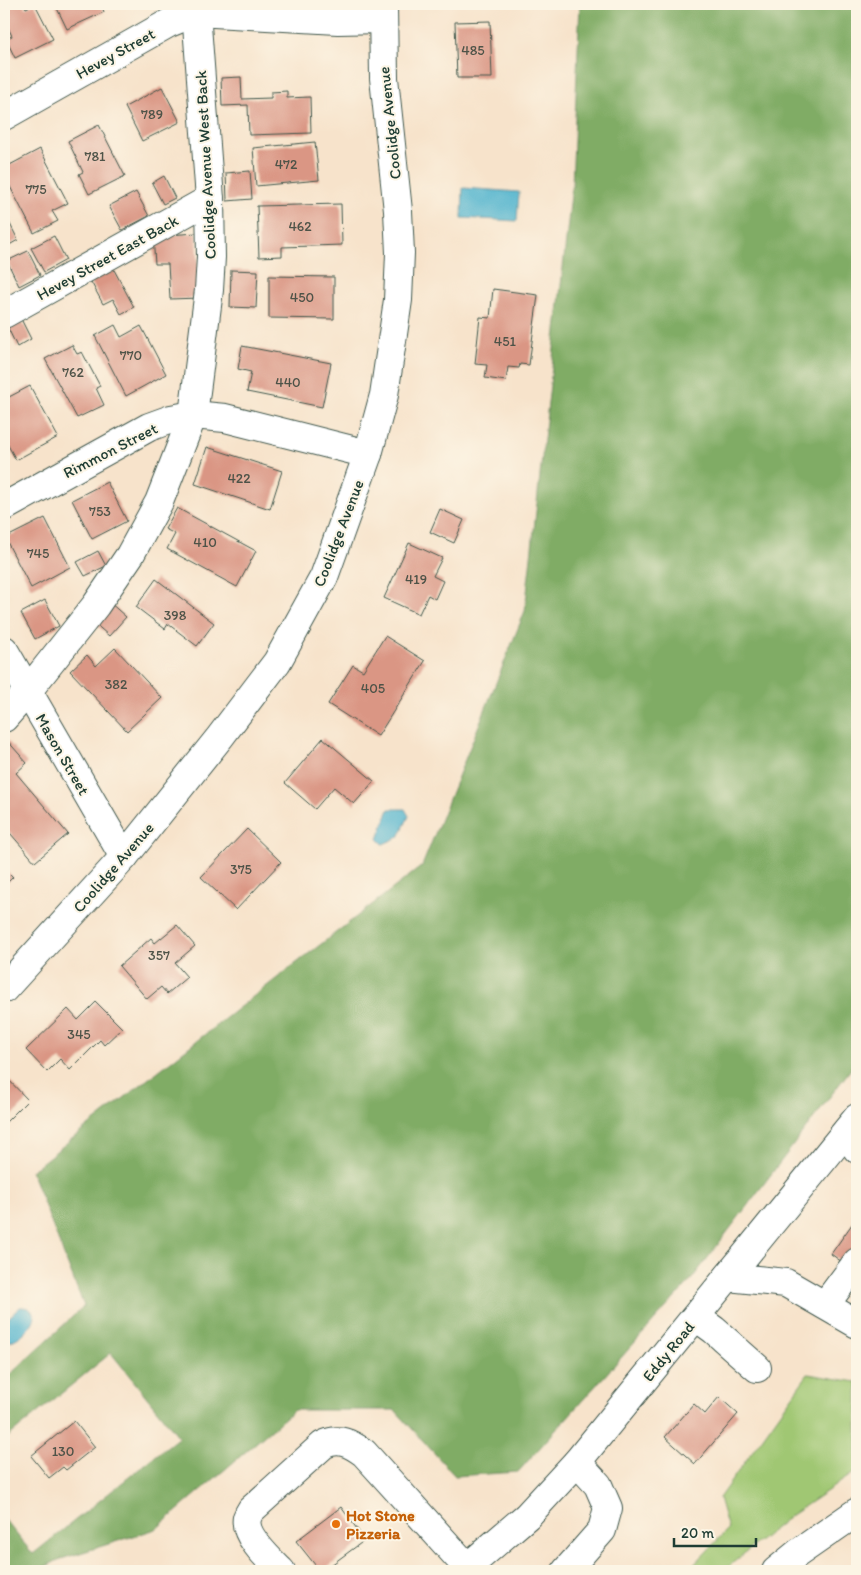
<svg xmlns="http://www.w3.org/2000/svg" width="861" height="1575" font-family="Itim,sans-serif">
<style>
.green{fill:#a0c773;stroke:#608254}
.forest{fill:#80ac65;stroke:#50744c}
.water{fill:#4fb3ce;stroke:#377881}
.building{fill:#da9684}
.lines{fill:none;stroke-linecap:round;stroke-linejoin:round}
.minor-casing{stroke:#3f564b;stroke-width:30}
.major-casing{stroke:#3f564b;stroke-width:30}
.highway-casing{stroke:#3f564b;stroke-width:30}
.minor{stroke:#fff;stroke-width:28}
.major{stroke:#fff;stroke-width:28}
.highway{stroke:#fff;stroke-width:28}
.food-dot{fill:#e8710a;stroke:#fcf5e5;stroke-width:2}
.labels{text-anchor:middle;stroke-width:4;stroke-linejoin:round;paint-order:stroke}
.number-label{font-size:14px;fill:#4e5348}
.street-label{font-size:16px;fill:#1f3d34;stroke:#fcf5e5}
.food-label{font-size:16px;font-weight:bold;fill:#c56008;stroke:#fcf5e5;text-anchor:start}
</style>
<rect width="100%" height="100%" fill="#fcf5e5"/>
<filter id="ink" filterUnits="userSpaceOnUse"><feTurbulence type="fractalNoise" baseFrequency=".02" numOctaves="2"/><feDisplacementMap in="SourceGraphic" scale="10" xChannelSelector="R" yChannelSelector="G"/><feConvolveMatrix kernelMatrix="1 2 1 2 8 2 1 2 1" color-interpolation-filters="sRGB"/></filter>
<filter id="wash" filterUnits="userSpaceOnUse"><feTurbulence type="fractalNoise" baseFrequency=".0096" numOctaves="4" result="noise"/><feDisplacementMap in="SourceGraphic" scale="20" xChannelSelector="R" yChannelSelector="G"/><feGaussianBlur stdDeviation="1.12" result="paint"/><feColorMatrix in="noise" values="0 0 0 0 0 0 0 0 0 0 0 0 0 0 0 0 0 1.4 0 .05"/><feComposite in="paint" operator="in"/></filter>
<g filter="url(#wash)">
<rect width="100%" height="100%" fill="#f7e3cb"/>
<path class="green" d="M808 1374 857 1382V1471L790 1516 723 1571H688L728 1529 719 1498Z"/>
<path class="forest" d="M580 4H857V1061L691 1280 518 1472 455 1476 395 1410H294L156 1529 58 1560 37 1571H4V1519L33 1554 179 1437 111 1353 4 1440V1380L84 1306 31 1171 241 1006 422 866 525 611 572 186Z"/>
<g class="water">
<path d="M463 188 519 192 517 221 462 218Z"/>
<path d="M389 809H405L409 816 399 837 383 844 378 839Z"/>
<path d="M20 1307C29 1307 32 1309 35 1317 32 1328 20 1338 9 1342L4 1340V1322Z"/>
</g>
<g id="blocks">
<g class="building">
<path d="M4 4H24L26 8 35 4 53 39 15 58 6 39 12 36 4 19Z"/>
<path d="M55 4H101L104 12 67 29Z"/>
<path d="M490 21 492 78H457L455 22Z"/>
<path d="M241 77 242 99 271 98V92L287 91V98L310 97 311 133 249 135 248 105 222 106 221 78Z"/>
<path d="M162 87 180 122 142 141 125 107Z"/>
<path d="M99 125 125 176 89 194 79 174 83 172 68 141Z"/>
<path d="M315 142 319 180 256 186 253 148Z"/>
<path d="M40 149 68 203 52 211 58 221 34 233 4 175V168Z"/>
<path d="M250 171 252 199 227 201 226 173Z"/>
<path d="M164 176 175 198 163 204 152 183Z"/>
<path d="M136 192 149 216 122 230 109 206Z"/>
<path d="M341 204 342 245 282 247V256L259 257 257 206Z"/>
<path d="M4 212 18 240 4 248Z"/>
<path d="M197 233 200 298 170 299 168 264H155L153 236Z"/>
<path d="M54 236 66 260 44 272 31 248Z"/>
<path d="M28 251 40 275 19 286 7 261Z"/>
<path d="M113 268 134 307 121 314 113 299 103 304 90 280Z"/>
<path d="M231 270 258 271 256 308 230 307Z"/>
<path d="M269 276 334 277V319L269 318Z"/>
<path d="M493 289 538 295 529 365 520 364 519 368 508 367 506 381 485 378 487 365 475 364 480 317 490 318Z"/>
<path d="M21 319 31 339 17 347 7 326Z"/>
<path d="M115 325 121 337 141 326 166 374 126 396 95 336Z"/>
<path d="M72 345 77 354 82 352 100 386 96 388 104 405 77 418 45 359Z"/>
<path d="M242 346 331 363 322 407 247 392 251 372 238 369Z"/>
<path d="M30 386 58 437 16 460 4 438V387L9 397Z"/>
<path d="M207 447 282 471 270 509 195 484Z"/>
<path d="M107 482 127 521 92 539 72 500Z"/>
<path d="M177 508 256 551 237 587 167 549 175 534 165 529Z"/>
<path d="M440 509 464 520 454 543 430 532Z"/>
<path d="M45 518 70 567 31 588 5 538Z"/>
<path d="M409 543 442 558 433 576 443 581 435 599 428 595 419 614 384 598Z"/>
<path d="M98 551 106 566 85 576 77 562Z"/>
<path d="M156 579 214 623 197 646 168 624 165 629 136 607Z"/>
<path d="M45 600 59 626 35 639 21 613Z"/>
<path d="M109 602 126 617 109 636 92 621Z"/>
<path d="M385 636 425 661 378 736 328 704 353 665 363 671Z"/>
<path d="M115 648 162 698 127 731 70 671 87 655 96 666Z"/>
<path d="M5 738 27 763 16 773 68 834 35 862 4 826V739Z"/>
<path d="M323 738 374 781 354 804 334 787 315 809 285 783Z"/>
<path d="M247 829 281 862 236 910 201 877Z"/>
<path d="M4 868 13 877 4 886Z"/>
<path d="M177 925 195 946 175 963 187 977 167 994 161 987 147 999 119 966 151 938 155 943Z"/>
<path d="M96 1002 122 1028 104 1045 100 1040 70 1070 60 1059 47 1072 26 1050 68 1009 78 1020Z"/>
<path d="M4 1075 28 1100 4 1124Z"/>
<path d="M857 1217V1273L831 1254Z"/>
<path d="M719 1397 738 1414 695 1464 665 1437 694 1404 705 1414Z"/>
<path d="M74 1421 95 1447 66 1470 63 1467 49 1478 31 1456Z"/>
<path d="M341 1507 365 1540 323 1571H320L296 1541Z"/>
</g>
</g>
</g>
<g filter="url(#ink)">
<use href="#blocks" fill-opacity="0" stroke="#3f564b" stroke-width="1"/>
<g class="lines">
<defs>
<g id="minor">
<path d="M4 116 169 23 196 12 338 20 382 19"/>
<path d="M4 314 210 199"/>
<path d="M4 507 149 427 171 419 193 415 225 418 368 454"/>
<path d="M4 650 124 857"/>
<path d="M4 718 27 692 96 605 130 555 159 502 193 415 209 290 211 257 210 199 196 12 197 4"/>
<path d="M4 989 124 857 220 737 277 662 324 577 368 454 384 395 398 300 400 253 398 211 384 78 383 4"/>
<path d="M847 1131 857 1149"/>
<path d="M728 1277 786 1283 857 1324"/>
<path d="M825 1305 857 1262"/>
<path d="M696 1317 714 1330 757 1368"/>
<path d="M281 1571C270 1560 243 1535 247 1518 248 1515 249 1513 251 1510L323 1445C339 1437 350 1443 364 1453L467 1567"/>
<path d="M566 1571 602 1530 608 1508 598 1485 577 1462"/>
</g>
<path id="major" d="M463 1571 527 1516 577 1462 857 1118"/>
<path id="highway" d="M776 1571 798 1553 857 1512"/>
</defs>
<use href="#minor" class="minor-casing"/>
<use href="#major" class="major-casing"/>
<use href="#highway" class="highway-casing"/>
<use href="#minor" class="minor"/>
<use href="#major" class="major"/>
<use href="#highway" class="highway"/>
</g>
</g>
<circle class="food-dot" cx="336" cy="1524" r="5"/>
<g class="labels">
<g class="number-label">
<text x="473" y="55">485</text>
<text x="152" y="119">789</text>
<text x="95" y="161">781</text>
<text x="286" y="169">472</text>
<text x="36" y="194">775</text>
<text x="300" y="231">462</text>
<text x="302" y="302">450</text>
<text x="505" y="346">451</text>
<text x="131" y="360">770</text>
<text x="73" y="377">762</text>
<text x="288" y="387">440</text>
<text x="239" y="483">422</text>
<text x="100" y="516">753</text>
<text x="205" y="547">410</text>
<text x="38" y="558">745</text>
<text x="416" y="584">419</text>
<text x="175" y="620">398</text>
<text x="116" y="689">382</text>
<text x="373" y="693">405</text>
<text x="241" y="874">375</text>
<text x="159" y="960">357</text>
<text x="79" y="1039">345</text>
<text x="63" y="1456">130</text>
</g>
<g class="street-label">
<text transform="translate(115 53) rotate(-29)" y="6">Hevey Street</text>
<text transform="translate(389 123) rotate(-96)" y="6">Coolidge Avenue</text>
<text transform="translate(205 165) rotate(-93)" y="6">Coolidge Avenue West Back</text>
<text transform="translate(107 257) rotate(-29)" y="6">Hevey Street East Back</text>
<text transform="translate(110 450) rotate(-27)" y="6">Rimmon Street</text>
<text transform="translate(338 533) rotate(-69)" y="6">Coolidge Avenue</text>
<text transform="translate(63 754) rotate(60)" y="6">Mason Street</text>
<text transform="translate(113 867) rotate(-49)" y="6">Coolidge Avenue</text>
<text transform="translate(668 1351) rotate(-51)" y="6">Eddy Road</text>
</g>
<g class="food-label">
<text x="346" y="1521">Hot Stone<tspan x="346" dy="18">Pizzeria</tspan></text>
</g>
</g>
<rect width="861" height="1575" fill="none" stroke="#fcf5e5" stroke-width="20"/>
<path d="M674 1538v8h82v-8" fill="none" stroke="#1f3d34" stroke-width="2.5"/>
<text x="681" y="1538" font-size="15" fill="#1f3d34" stroke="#fcf5e5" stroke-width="4" paint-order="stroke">20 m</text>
</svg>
